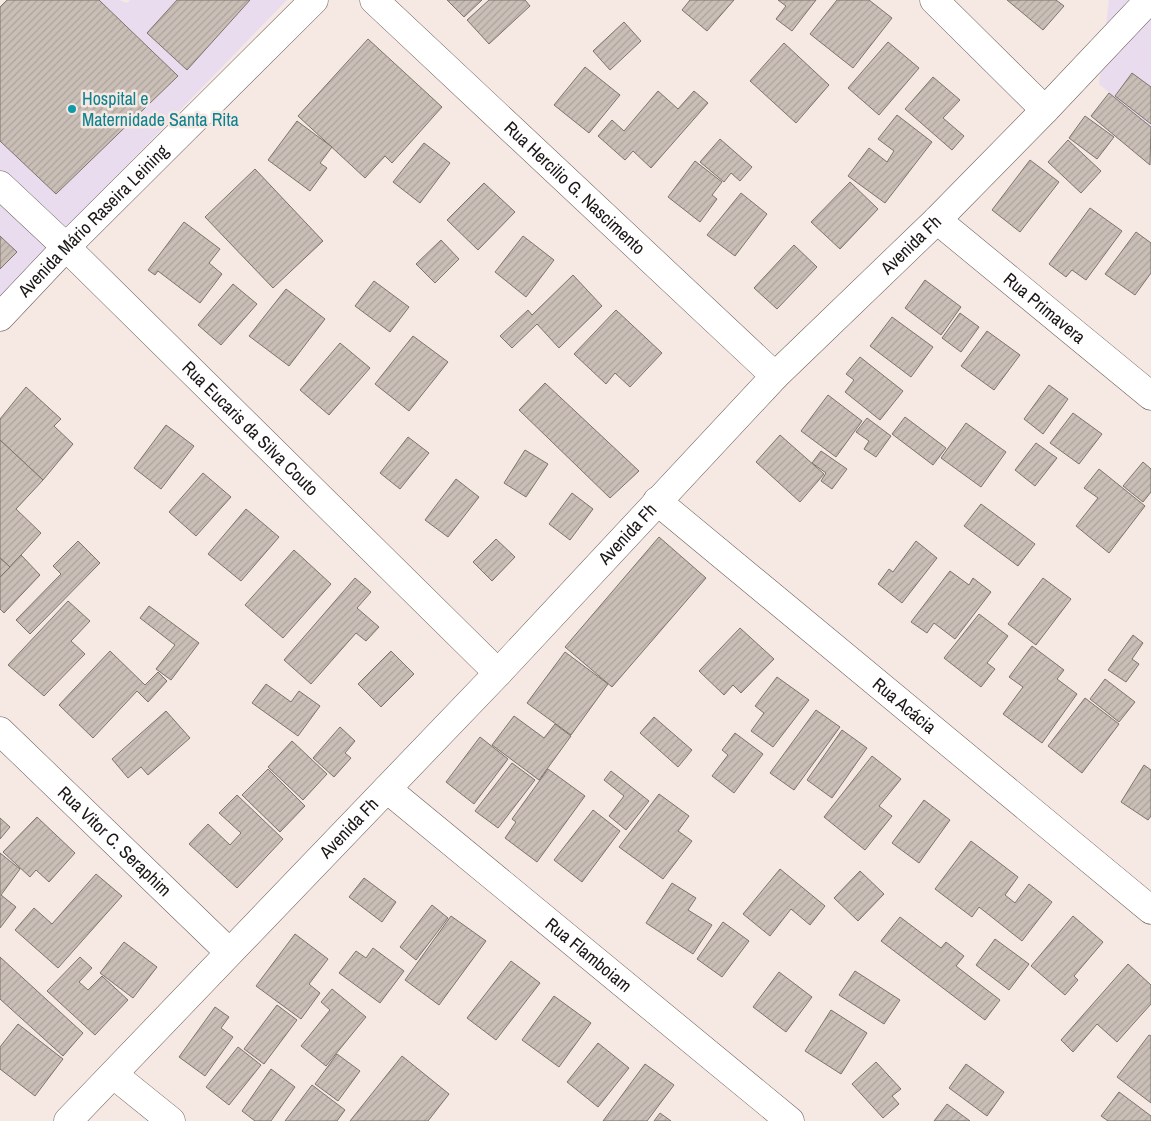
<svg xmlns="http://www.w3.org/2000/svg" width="1151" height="1121" font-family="'Archivo Narrow',sans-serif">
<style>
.commercial{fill:#eadcef}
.building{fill:url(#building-hatch);stroke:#7e746c}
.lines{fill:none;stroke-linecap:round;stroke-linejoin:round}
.minor-casing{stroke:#6c605b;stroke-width:29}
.minor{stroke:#fff;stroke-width:28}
.culture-dot{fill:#0f9aa8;stroke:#f6e8e3;stroke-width:2}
.labels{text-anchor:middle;stroke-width:5;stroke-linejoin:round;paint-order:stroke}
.culture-label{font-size:18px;fill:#0d838f;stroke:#f6e8e3;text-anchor:start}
.street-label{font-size:18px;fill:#1b1715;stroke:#f6e8e3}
</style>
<defs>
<pattern id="building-hatch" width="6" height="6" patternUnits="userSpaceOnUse" patternTransform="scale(1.25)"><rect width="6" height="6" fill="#cabfb7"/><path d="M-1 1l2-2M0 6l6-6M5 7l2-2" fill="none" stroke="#ada39c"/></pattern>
</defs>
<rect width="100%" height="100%" fill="#f6e8e3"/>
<g class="commercial">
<path d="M72 0H119L127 3 130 0H287L0 296V65Z"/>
<path d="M1109 0H1151V128L1099 84Z"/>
</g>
<g class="building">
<path d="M7 0H99L178 76 56 194 0 141V7Z"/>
<path d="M177 0H250L187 70 147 33Z"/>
<path d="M447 0H482L464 17Z"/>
<path d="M489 0H525L530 6 489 44 467 20Z"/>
<path d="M690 0H734L707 31 682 10Z"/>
<path d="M778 0H816L792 31 776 19 786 6Z"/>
<path d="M837 0H869L892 18 853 68 810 34Z"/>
<path d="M1007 0H1056L1064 6 1043 30Z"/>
<path d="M624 22 641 41 610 70 593 51Z"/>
<path d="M368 39 442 107 392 163 385 156 365 178 298 116Z"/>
<path d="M888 42 919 68 879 115 848 88Z"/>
<path d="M784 43 829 85 796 123 750 81Z"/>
<path d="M585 67 620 95 589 133 554 105Z"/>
<path d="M1132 73 1151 87V124L1115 96Z"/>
<path d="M933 77 960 100 943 118 964 136 952 150 905 109Z"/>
<path d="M658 91 678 109 694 91 708 103 651 168 633 151 625 160 598 136 612 120 624 131Z"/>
<path d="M1109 93 1151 127 1150 165 1091 116Z"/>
<path d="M897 115 932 142 885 203 848 176 869 148 887 162 894 151 878 139Z"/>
<path d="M1085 116 1114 137 1097 159 1069 138Z"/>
<path d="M297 121 332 147 320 163 327 168 310 191 268 160Z"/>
<path d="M720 139 752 167 740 181 731 173 724 182 700 162Z"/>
<path d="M1068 140 1101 171 1081 193 1048 162Z"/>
<path d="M424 143 450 163 420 203 393 182Z"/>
<path d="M1030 160 1059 182 1020 232 992 210Z"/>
<path d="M695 161 722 182 712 195 717 199 700 222 668 197Z"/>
<path d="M255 169 323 241 273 288 205 217Z"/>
<path d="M850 182 878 209 840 249 811 222Z"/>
<path d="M484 183 515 212 478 250 447 220Z"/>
<path d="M741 193 767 214 735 256 707 235Z"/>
<path d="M1090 208 1122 231 1086 280 1072 270 1066 277 1049 264Z"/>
<path d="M184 222 220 249 209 263 222 274 200 303 158 271 155 275 148 270Z"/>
<path d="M1136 232 1151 243V273L1135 295 1105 274Z"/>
<path d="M0 236 17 252 0 269Z"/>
<path d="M523 236 554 260 526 297 495 272Z"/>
<path d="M441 240 459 259 435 283 416 264Z"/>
<path d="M794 245 817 267 777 309 754 288Z"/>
<path d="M573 275 602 306 559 348 537 324 512 348 500 336 528 310 532 315Z"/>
<path d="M925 280 961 307 941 335 905 308Z"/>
<path d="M374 281 409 307 390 332 355 306Z"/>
<path d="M233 284 257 304 221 345 198 325Z"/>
<path d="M286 289 325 319 289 366 249 336Z"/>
<path d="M616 310 662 353 630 387 615 373 606 384 574 354Z"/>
<path d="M960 313 979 327 961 352 942 338Z"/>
<path d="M892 317 933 347 911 377 870 346Z"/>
<path d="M987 331 1020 355 994 390 961 366Z"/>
<path d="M413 336 448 362 409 411 375 384Z"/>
<path d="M340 343 370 368 329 415 300 390Z"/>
<path d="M860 357 903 391 880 420 845 392 854 380 846 374Z"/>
<path d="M545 383 639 471 610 498 519 410Z"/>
<path d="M1049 385 1068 399 1043 434 1024 419Z"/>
<path d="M26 387 61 419 54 426 73 444 43 480 0 440V419Z"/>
<path d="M828 395 862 421 836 457 801 431Z"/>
<path d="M1073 413 1102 434 1079 464 1050 443Z"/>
<path d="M905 417 946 448 933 465 892 434Z"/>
<path d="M867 418 891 436 876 457 864 449 869 441 856 432Z"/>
<path d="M966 423 1006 452 981 487 941 458Z"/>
<path d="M166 425 194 446 161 489 134 468Z"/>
<path d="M780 435 824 474 800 502 756 462Z"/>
<path d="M408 437 429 453 400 489 380 473Z"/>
<path d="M0 440 43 480 16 509 41 533 10 567 0 558Z"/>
<path d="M1036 443 1057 458 1035 486 1015 470Z"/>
<path d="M525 450 548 464 526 497 504 483Z"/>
<path d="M821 451 847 469 832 489 821 481 826 473 812 463Z"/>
<path d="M1143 462 1151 469V492L1143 502 1123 486Z"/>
<path d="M1099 469 1145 506 1109 553 1076 526 1098 498 1084 488Z"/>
<path d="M203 473 231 497 196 536 169 512Z"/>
<path d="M456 479 479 497 448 537 425 520Z"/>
<path d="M572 493 593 509 570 540 549 524Z"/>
<path d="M981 504 1035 544 1018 566 964 526Z"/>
<path d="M246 509 279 537 241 581 208 554Z"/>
<path d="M659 537 706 578 612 687 565 647Z"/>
<path d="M496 539 515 557 492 581 473 562Z"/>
<path d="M78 541 100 563 30 634 16 620 61 574 53 566Z"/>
<path d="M916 541 937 558 902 603 878 584 889 569 893 572Z"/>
<path d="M294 550 331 584 283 638 245 605Z"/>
<path d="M21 555 40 575 4 613 0 609V577Z"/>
<path d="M0 558 10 567 0 577Z"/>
<path d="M950 571 969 585 973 578 991 592 955 639 934 623 927 633 911 622Z"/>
<path d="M355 578 371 592 357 608 379 627 366 641 356 633 311 684 284 660Z"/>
<path d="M1043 578 1071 599 1036 645 1008 624Z"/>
<path d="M68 601 90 621 71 641 85 654 44 696 8 665Z"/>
<path d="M149 606 199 643 171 680 156 669 175 645 140 618Z"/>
<path d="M979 614 1008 636 987 663 995 669 981 687 944 658Z"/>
<path d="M740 628 774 659 741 693 733 685 724 695 699 671Z"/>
<path d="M1133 635 1143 643 1132 659 1139 664 1126 682 1108 670Z"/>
<path d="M1032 646 1064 670 1057 679 1077 694 1042 743 1003 714 1023 687 1009 677Z"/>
<path d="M110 651 145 685 158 672 167 681 148 702 137 691 93 738 59 705Z"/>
<path d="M391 651 414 674 381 707 358 684Z"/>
<path d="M565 652 608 684 571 735 527 703Z"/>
<path d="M777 677 809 700 773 747 751 731 764 713 755 706Z"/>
<path d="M1105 679 1135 702 1119 722 1090 699Z"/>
<path d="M266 684 291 702 299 691 320 706 298 736 252 703Z"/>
<path d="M1085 698 1119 724 1082 773 1048 746Z"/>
<path d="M816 710 840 727 794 790 770 773Z"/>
<path d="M166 711 190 738 148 775 141 767 128 778 112 759Z"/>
<path d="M514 716 544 738 555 724 571 736 539 780 492 745Z"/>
<path d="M654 717 692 750 678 767 640 733Z"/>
<path d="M340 727 355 741 345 753 351 758 334 777 313 758Z"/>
<path d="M842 730 867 748 832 798 807 780Z"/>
<path d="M735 733 763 754 734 793 712 776 728 755 722 750Z"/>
<path d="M480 737 508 759 474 804 446 782Z"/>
<path d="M292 741 327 774 303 800 268 767Z"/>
<path d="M872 756 901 779 879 806 892 816 865 850 824 817Z"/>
<path d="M512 763 535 780 498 828 475 811Z"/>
<path d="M1144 765 1151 770V816L1148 820 1121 802Z"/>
<path d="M268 769 305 806 280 832 242 795Z"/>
<path d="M548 769 585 796 537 862 505 838 516 822 512 819Z"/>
<path d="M611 771 649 801 626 830 609 816 624 796 604 780Z"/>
<path d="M659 794 689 816 678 831 692 841 663 879 619 847Z"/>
<path d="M237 795 283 839 237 888 189 844 208 824 230 845 241 833 219 813Z"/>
<path d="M924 800 950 820 919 863 892 843Z"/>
<path d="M593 810 620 831 582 882 554 860Z"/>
<path d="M37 817 75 853 49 882 36 870 30 877 3 852Z"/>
<path d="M0 818 10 827 0 839Z"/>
<path d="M971 841 1018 877 1005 895 1015 903 1029 884 1052 902 1022 941 979 907 972 917 935 889Z"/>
<path d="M0 853 20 869 1 895 16 907 0 928Z"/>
<path d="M780 869 825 906 810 925 791 909 770 936 743 914Z"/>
<path d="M860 871 884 894 858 921 834 898Z"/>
<path d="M96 874 122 896 58 968 15 930 34 908 52 924Z"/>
<path d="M364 878 396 902 382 922 349 897Z"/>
<path d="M672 883 696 898 688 910 712 925 693 954 646 923Z"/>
<path d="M432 905 448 918 416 960 400 947Z"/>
<path d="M451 916 486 941 439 1005 405 980Z"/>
<path d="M1073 916 1103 942 1074 976 1078 980 1065 995 1031 966Z"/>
<path d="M900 917 941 948 946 942 964 956 956 966 1000 1000 985 1020 881 941Z"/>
<path d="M723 922 749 941 722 977 697 959Z"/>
<path d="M295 934 328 959 309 984 320 993 301 1019 256 986Z"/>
<path d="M995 939 1029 964 1009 990 976 965Z"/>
<path d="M124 942 157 967 133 998 100 973Z"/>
<path d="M373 948 404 971 380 1003 339 973 356 951 366 958Z"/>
<path d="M0 957 83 1033 63 1056 0 999Z"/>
<path d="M80 957 92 968 79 982 88 990 102 976 128 1000 95 1035 47 991Z"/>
<path d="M511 961 540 983 496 1040 467 1018Z"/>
<path d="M1128 964 1151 985V1004L1117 1042 1097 1024 1073 1052 1061 1040Z"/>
<path d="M855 971 900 1000 884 1024 839 995Z"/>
<path d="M779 972 812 997 786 1032 753 1007Z"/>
<path d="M332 989 366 1017 326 1066 301 1046 330 1010 321 1002Z"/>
<path d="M554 996 591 1023 559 1067 522 1040Z"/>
<path d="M277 1005 297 1020 264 1064 244 1049Z"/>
<path d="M215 1007 229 1017 221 1028 233 1037 205 1076 179 1057Z"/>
<path d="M831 1010 867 1033 841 1074 805 1051Z"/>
<path d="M18 1024 63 1059 35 1096 0 1069V1047Z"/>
<path d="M1149 1035 1151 1036V1103L1117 1077Z"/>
<path d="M598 1043 629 1068 598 1107 567 1082Z"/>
<path d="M238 1047 261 1065 229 1105 206 1087Z"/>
<path d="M337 1054 360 1071 338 1101 315 1084Z"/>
<path d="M402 1056 449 1094 428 1121H350Z"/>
<path d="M876 1062 901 1089 892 1096 899 1104 883 1118 852 1084Z"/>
<path d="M645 1064 674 1085 647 1121H603Z"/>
<path d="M966 1064 1004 1092 987 1116 949 1088Z"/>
<path d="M271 1069 295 1087 271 1121H255L242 1111Z"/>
<path d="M312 1085 345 1110 337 1121H285Z"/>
<path d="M1119 1092 1151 1116V1121H1108L1101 1116Z"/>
<path d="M947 1104 970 1121H934Z"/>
<path d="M660 1113 671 1121H654Z"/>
</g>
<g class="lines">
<defs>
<g id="minor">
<path id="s1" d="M374 0 775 376"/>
<path d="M934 0 1045 110"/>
<path id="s2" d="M0 185 66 247 498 673"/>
<path id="s3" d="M937 220 1151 396"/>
<path id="s4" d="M0 317 66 247 314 0"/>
<path id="s5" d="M657 501 1151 910"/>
<path id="s6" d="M0 731 229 952"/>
<path id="s7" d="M387 789 790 1121"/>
<path d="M114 1075 171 1121"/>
<path id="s8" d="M68 1121 498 673 775 376 937 220 1045 110 1149 0"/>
</g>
</defs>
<use href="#minor" class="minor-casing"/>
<use href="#minor" class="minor"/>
</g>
<circle class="culture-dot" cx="72" cy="109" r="5"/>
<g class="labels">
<g class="culture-label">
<text x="82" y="105">Hospital e<tspan x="82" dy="21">Maternidade Santa Rita</tspan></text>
</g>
<g class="street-label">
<text dy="6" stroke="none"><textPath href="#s1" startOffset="275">Rua Hercilio G. Nascimento</textPath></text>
<text dy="6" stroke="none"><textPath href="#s4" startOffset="134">Avenida Mário Raseira Leining</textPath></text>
<text dy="6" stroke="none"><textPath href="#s8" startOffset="1216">Avenida Fh</textPath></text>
<text dy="6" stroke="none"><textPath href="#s3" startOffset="139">Rua Primavera</textPath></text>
<text dy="6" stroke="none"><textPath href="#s2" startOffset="349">Rua Eucaris da Silva Couto</textPath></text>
<text dy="6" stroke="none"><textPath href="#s8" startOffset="811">Avenida Fh</textPath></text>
<text dy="6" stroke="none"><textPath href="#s5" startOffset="321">Rua Acácia</textPath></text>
<text dy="6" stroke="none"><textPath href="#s8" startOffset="406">Avenida Fh</textPath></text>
<text dy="6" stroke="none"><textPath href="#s6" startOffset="159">Rua Vitor C. Seraphim</textPath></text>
<text dy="6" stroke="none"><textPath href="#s7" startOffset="261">Rua Flamboiam</textPath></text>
</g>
</g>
</svg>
